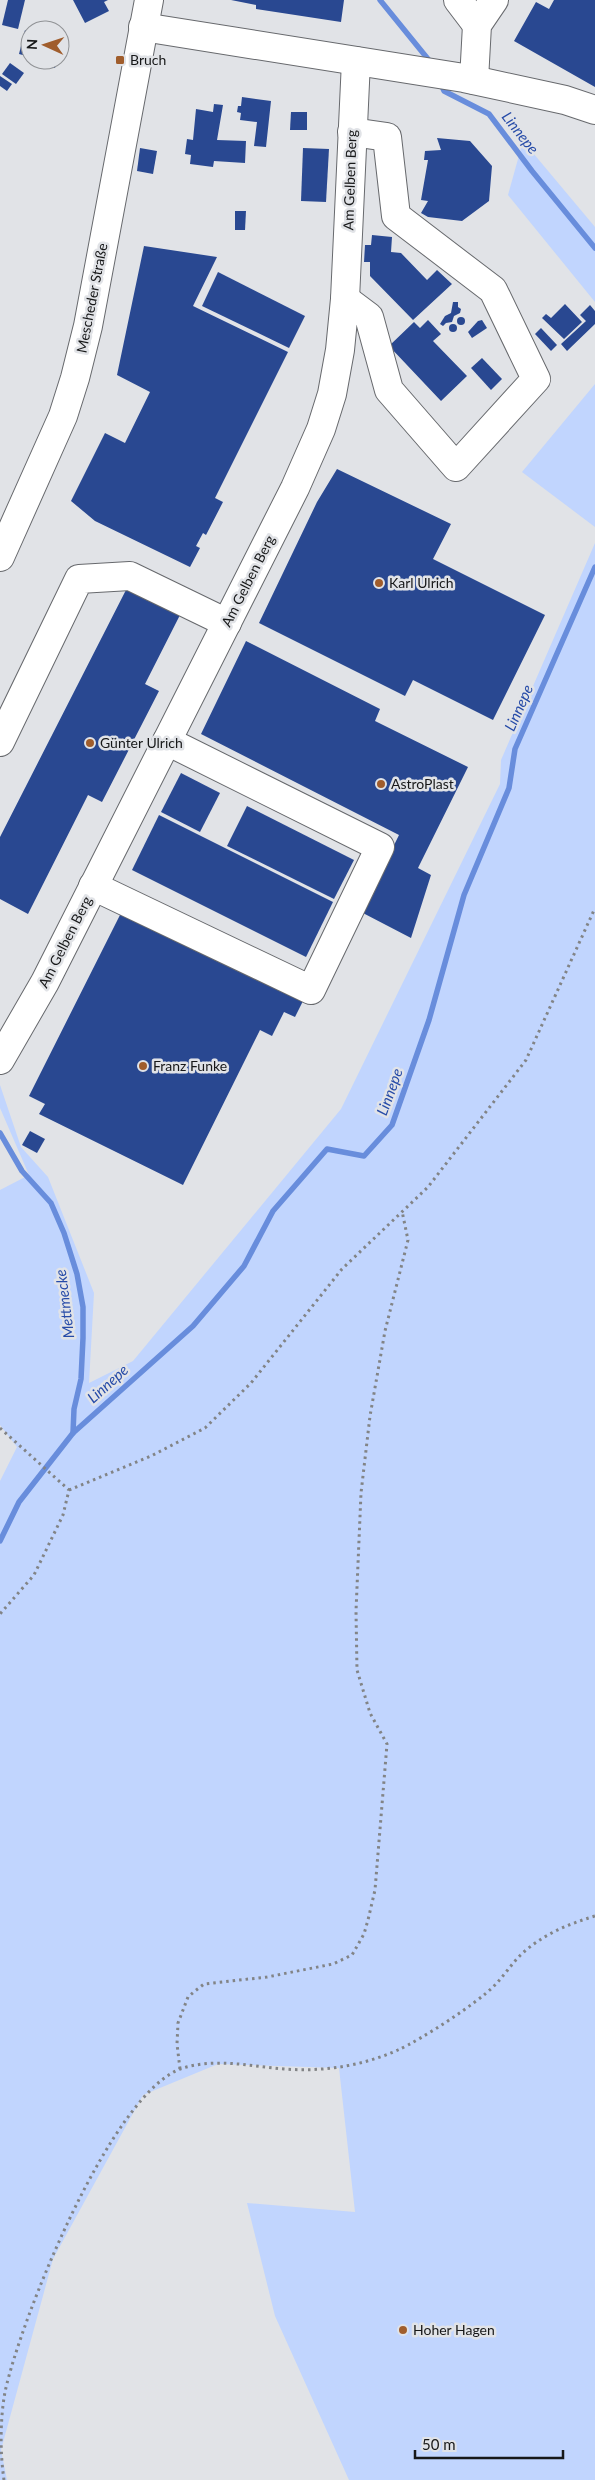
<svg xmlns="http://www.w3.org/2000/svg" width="595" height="2480" font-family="Lato,sans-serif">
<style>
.green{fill:#c1d5fe}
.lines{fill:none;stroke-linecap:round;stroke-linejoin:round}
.stream{stroke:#688ddc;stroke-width:5.5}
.building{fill:#294891}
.minor-casing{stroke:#67696d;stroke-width:30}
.major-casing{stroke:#67696d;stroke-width:30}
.path{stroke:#828486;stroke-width:3;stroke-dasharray:2.5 4;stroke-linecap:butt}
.minor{stroke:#fff;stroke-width:28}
.major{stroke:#fff;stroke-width:28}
.poi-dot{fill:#a05d2c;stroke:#e1e3e7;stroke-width:2}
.labels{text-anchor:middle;stroke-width:5;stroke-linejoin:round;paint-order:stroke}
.poi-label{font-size:14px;fill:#171819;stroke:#e1e3e7;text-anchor:start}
.street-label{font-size:14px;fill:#171819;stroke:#e1e3e7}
.water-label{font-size:15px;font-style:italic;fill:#264ba8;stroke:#e1e3e7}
</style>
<rect width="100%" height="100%" fill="#e1e3e7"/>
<g class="green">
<path d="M523 141 595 227V302L508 195Z"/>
<path d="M595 384V527L522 472Z"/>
<path d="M595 543V2480H349L275 2316 247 2203 355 2212 339 2068 218 2064 143 2095 53 2259 1 2450 7 2480H0V1481L17 1447 0 1425V1190L29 1175 0 1108V1085L21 1147 48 1177 94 1293 89 1383 133 1361 341 1109 500 784 501 760Z"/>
</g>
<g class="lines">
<g class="stream">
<path d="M380 0 432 64"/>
<path d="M440 82 444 91 489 114 532 171 595 248"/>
<path d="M0 1133 22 1171 51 1203 64 1233 77 1274 83 1307V1338L81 1379 74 1409 73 1433"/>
<path d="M0 1541 19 1502 73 1433 193 1326 244 1266 273 1211 327 1149 364 1156 392 1125 429 1020 464 895 509 788 515 749 595 567"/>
</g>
</g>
<g class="building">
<path d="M8 0H25L18 29 2 25Z"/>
<path d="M73 0H108L104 2 109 11 85 23Z"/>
<path d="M231 0H344L341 22 256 9V5Z"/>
<path d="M554 0H595V87L514 41 536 2 549 9Z"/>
<path d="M25 30 30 32V57L19 54Z"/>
<path d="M33 60H57L55 68 32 64Z"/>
<path d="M10 63 24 73 16 84 2 74Z"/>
<path d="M0 76 12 84 7 91 0 86Z"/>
<path d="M242 97 271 101 266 147 254 146 257 122 240 120 241 113 237 112 238 106H241Z"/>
<path d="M214 104 223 105 217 140 246 141 245 163 214 161 213 167 190 164 191 155 185 154 187 139 193 140 196 109 213 112Z"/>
<path d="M291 112H307V130H290Z"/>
<path d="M437 138 470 141 492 166 489 201 462 221 428 217 421 213 428 201 421 200 428 160H424L425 151 441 150Z"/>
<path d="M140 148 157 151 153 174 137 171Z"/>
<path d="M303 148 329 149 326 202 301 201Z"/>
<path d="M235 211H246L245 230H235Z"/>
<path d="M372 235 392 237 391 252 401 253 427 280 437 270 452 284 413 320 370 276V262H364L365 245H371Z"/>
<path d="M144 246 217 257 193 306 288 352 215 498 223 502 206 535 203 533 196 546 200 548 190 567 95 521 71 501 105 433 125 443 150 392 117 375Z"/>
<path d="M218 272 305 316 289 348 202 306Z"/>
<path d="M453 302H458V307L461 309 460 313 454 316 452 322 446 323 443 326 440 324 445 316 451 313Z"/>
<path d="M565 304 582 322 564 339 542 318 546 314 551 318Z"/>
<path d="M590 305 595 311V324L567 351 561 344 586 321 580 315Z"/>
<circle cx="461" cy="321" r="4"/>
<path d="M428 320 441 334 433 341 467 376 441 401 389 346 414 322 420 328Z"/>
<path d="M482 320 487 328 472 338 468 332 478 321Z"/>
<circle cx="453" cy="328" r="4"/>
<path d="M541 328 557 345 551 351 535 334Z"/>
<path d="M482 358 502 379 491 390 471 368Z"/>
<path d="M337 469 451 524 433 559 545 615 493 720 413 680 405 696 259 623 317 502Z"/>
<path d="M127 588 180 615 145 684 159 691 102 802 88 795 28 914 0 899V837Z"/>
<path d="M246 641 380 709 375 721 468 767 418 868 431 875 411 938 361 912 399 835 201 734Z"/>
<path d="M181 773 220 793 200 832 161 812Z"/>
<path d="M247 806 354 860 334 899 227 846Z"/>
<path d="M159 815 333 902 306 957 132 870Z"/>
<path d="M122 911 303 1001 295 1017 284 1012 272 1036 260 1030 183 1185 39 1114 45 1104 29 1096Z"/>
<path d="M30 1131 45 1139 37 1153 22 1145Z"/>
</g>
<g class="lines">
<defs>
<g id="minor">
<path d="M458 0 477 25"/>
<path d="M143 27 464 78 565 100 595 110"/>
<path d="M474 80 477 25 494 0"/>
<path d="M345 299 369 317 389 390 456 467 536 379 493 290 396 216 387 137 352 132"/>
<path d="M0 742 79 579 130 576 227 623"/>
<path d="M93 886 311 990 380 847 167 741"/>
<path d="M0 1060 45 982 295 488 321 429 332 394 340 350 345 299 356 61"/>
</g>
<path id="major" d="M0 557 63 416 75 378 88 326 149 0"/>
</defs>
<use href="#minor" class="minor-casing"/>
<use href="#major" class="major-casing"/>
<g class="path">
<path d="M0 1428 69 1490 63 1515 34 1575 0 1614"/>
<path d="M69 1490 151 1456 205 1428 251 1383 342 1269 428 1187 526 1060 595 908"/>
<path d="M180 2069 177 2044 178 2023 188 1997 195 1991 204 1984 267 1977 333 1964 352 1955 364 1934 368 1920 375 1890 387 1744 370 1713 357 1670 356 1611 361 1493 370 1416 385 1331 408 1240 402 1211"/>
<path d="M4 2480C0 2453 0 2419 5 2392 20 2321 112 2090 183 2068 216 2058 250 2066 284 2069 323 2072 362 2066 398 2050 422 2039 476 2004 494 1986 505 1975 513 1961 525 1951 546 1933 569 1924 595 1916"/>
</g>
<use href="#minor" class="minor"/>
<use href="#major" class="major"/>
</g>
<g class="poi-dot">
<rect x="115" y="55" width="10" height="10" rx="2.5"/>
<circle cx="379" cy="583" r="5"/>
<circle cx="90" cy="743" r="5"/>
<circle cx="381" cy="784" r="5"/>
<circle cx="143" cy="1066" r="5"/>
<circle cx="403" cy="2330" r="5"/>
</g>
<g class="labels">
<g class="poi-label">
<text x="130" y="65">Bruch</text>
<text x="389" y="588">Karl Ulrich</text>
<text x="100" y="748">Günter Ulrich</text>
<text x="391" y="789">AstroPlast</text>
<text x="153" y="1071">Franz Funke</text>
<text x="413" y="2335">Hoher Hagen</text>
</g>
<g class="street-label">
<text transform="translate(350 180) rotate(-88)" y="5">Am Gelben Berg</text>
<text transform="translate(92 298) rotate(-79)" y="5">Mescheder Straße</text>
<text transform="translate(248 581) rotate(-63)" y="5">Am Gelben Berg</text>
<text transform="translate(65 942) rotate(-63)" y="5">Am Gelben Berg</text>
</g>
<g class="water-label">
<text transform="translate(520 133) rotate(52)" y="5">Linnepe</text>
<text transform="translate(519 708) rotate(-66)" y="5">Linnepe</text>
<text transform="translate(390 1092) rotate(-70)" y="5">Linnepe</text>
<text transform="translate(65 1304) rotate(-97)" y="5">Mettmecke</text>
<text transform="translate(108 1384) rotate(-42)" y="5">Linnepe</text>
</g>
</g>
<g transform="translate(45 45) rotate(273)"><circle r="24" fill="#e1e3e7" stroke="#909295"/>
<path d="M0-4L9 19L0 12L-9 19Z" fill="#a05d2c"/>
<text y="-8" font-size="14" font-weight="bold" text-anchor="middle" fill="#171819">N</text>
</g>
<path d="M415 2450v8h148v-8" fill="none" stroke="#171819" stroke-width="2.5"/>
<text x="422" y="2450" font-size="15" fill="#171819" stroke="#e1e3e7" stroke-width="4" paint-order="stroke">50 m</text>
</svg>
